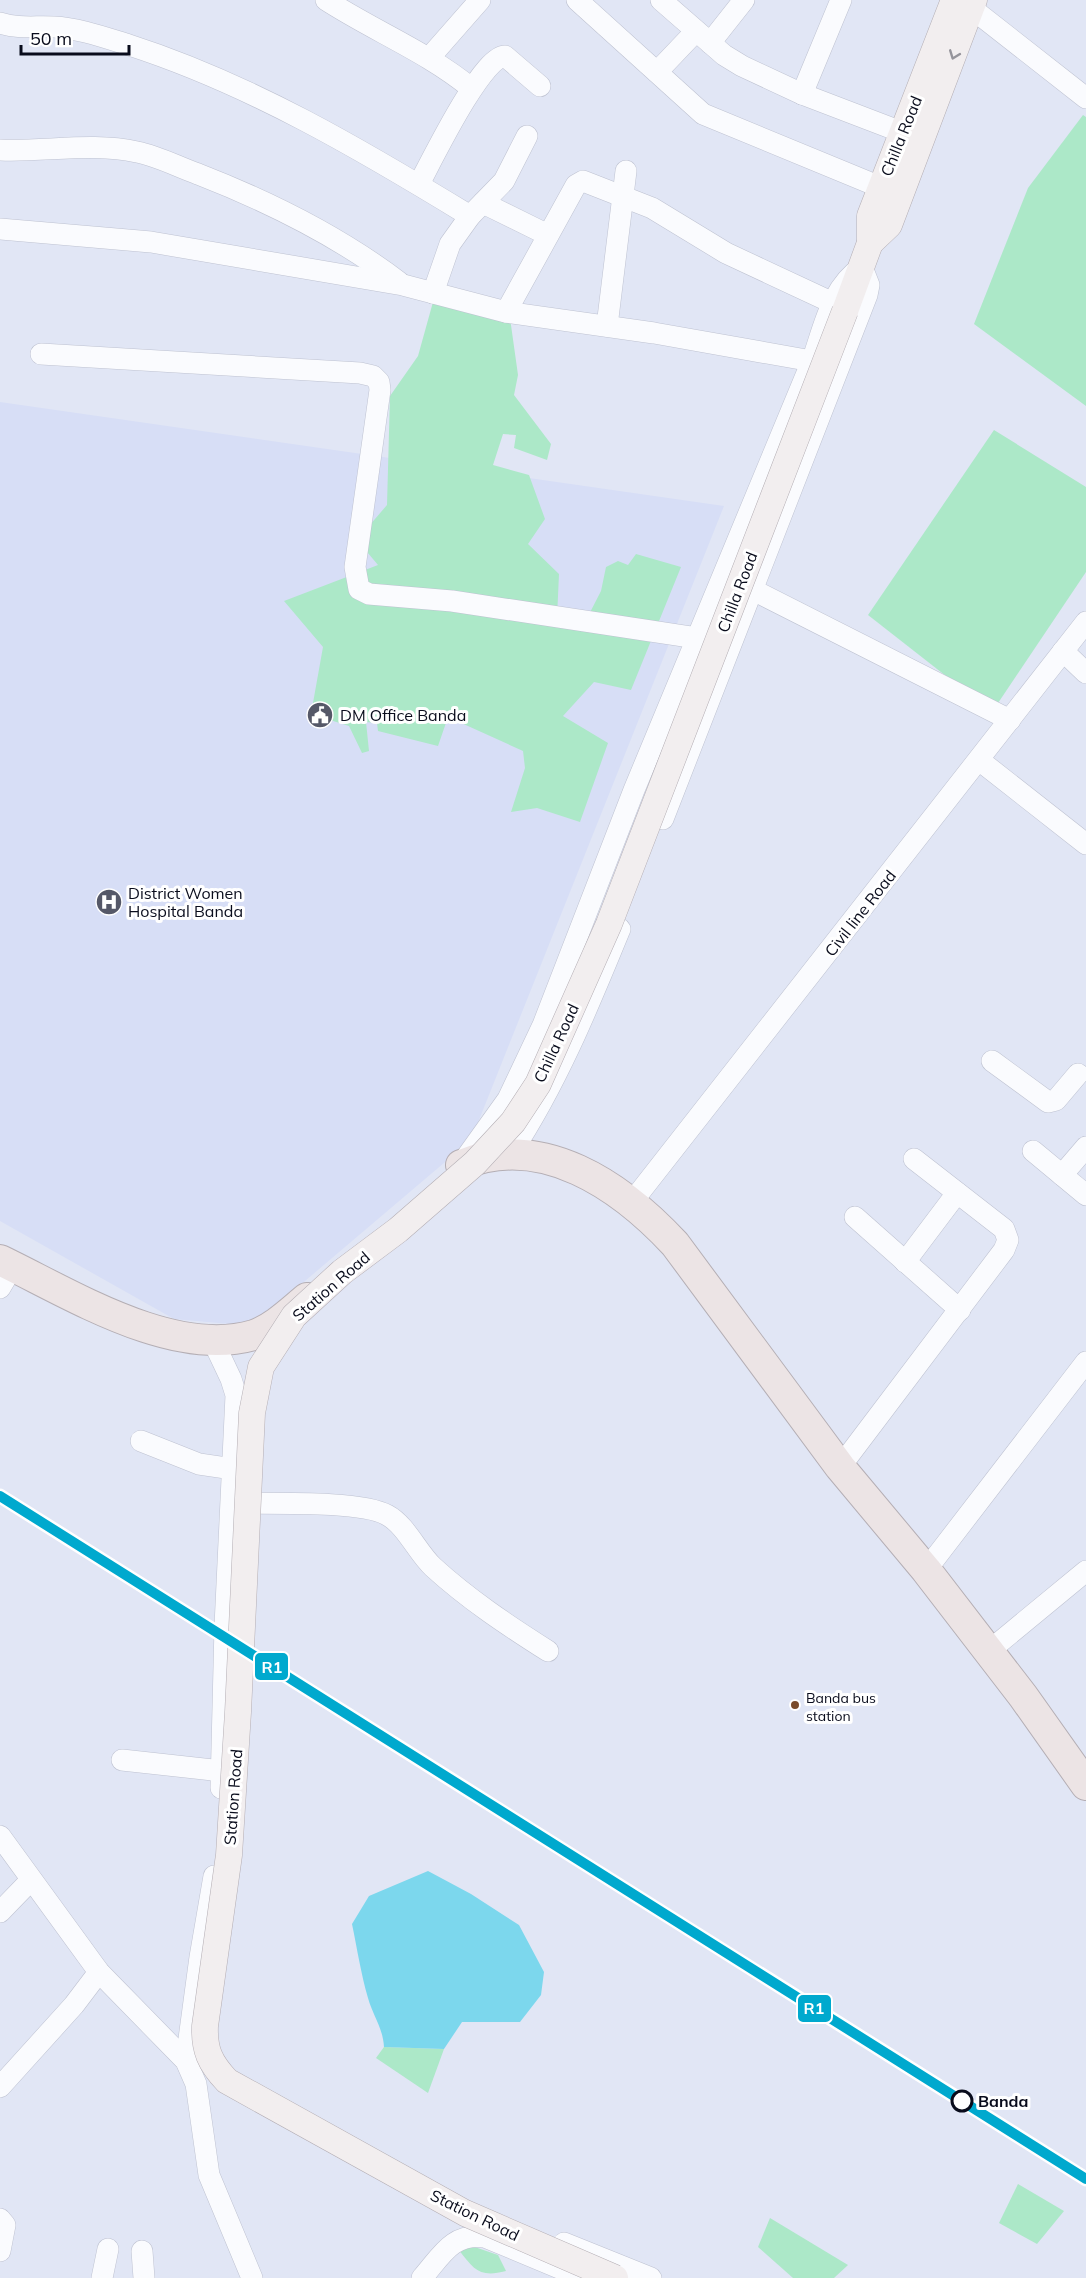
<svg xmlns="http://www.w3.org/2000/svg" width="1086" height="2278" font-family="Mulish,sans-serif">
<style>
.built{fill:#d7def6}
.green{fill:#ace8c8}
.water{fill:#7cd7ed}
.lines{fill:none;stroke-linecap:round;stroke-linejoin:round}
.minor-casing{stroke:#bec2d1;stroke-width:22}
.major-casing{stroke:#b4aeb4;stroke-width:27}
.highway-casing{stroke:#b4aeb4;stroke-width:32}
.minor{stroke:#fafbfe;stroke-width:21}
.major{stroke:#f2eeef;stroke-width:26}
.highway{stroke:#ece4e5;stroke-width:30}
.major-bridge-casing{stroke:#b4aeb4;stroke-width:27;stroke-linecap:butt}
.major-bridge{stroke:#f2eeef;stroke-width:26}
.rail-1-casing{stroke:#fff;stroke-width:15}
.rail-1{stroke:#00a9ce;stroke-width:10}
.oneway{stroke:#95949b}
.bus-dot{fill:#7a4b2a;stroke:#fff;stroke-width:2}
.stop-dot{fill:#fff;stroke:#090c1c;stroke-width:3}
.labels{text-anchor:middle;stroke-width:6;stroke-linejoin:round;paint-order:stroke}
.bus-label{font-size:14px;fill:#090c1c;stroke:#fff;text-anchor:start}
.street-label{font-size:16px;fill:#090c1c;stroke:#fff}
.poi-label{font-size:16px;fill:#090c1c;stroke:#fff;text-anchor:start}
.stop-label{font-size:16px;font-weight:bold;fill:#090c1c;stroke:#fff;text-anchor:start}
.line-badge{stroke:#fff;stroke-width:2}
.badge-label{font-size:16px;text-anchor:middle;font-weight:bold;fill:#fff}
</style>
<rect width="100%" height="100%" fill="#e1e6f5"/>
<path class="built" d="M0 402 724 506 471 1140 252 1326 174 1319 0 1221Z"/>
<g class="green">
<path d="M1083 115 1086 117V406L974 324 1028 188Z"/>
<path d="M433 302 510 318 518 375 514 395 551 444 547 460 514 448 516 435 503 434 493 465 529 475 545 519 528 544 559 574 557 618 582 628 601 591 606 567 618 561 628 565 636 554 681 567 631 690 594 682 563 716 608 743 580 822 537 808 511 812 525 768 523 751 448 717 438 746 378 731 377 723 366 722 369 751 362 753 349 726 311 714 323 647 284 601 378 565 357 540 387 505 390 396 418 356Z"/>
<path d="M994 430 1086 487V572L992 712 868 615Z"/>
<path d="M384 2047 444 2049 428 2093 376 2058Z"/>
<path d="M1018 2184 1064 2211 1037 2244 999 2223Z"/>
<path d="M770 2218 848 2265 834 2278H793L758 2247Z"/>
<path d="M460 2242 498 2255 506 2271C480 2278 474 2270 459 2250Z"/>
</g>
<path class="water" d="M428 1871 471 1894 519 1925 544 1972 541 1995 520 2022H462L444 2049 384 2047C383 2028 373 2016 368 1998 361 1974 357 1948 352 1924L369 1896Z"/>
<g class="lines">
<defs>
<g id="minor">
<path d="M326 0C374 31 427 52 471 88"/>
<path d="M577 0 703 114 880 187"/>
<path d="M661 0 724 55 742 66 802 94 904 133"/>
<path d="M961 0 1086 98"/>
<path d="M0 23C19 29 34 26 54 27 78 28 106 38 129 45 250 84 362 150 470 216"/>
<path d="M710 43 744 0"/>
<path d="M430 57 480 0"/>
<path d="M657 72 696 31"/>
<path d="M802 94 841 0"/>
<path d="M0 150C45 152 93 142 137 152 158 156 178 167 198 174 270 202 337 235 399 282"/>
<path d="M419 184C431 162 482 56 505 56L540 86"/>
<path d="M483 203 548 235"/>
<path d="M0 229 151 242 403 285 506 312 576 185 583 181 652 208 726 253 833 303"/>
<path d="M433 293 450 244 470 216 504 181 527 136"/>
<path d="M506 312 654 333 812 361"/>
<path d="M607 326 626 171"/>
<path d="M41 354 360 373 373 376 379 382 380 390 355 567 359 589 369 594 452 601 697 638"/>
<path d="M753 590 1010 720"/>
<path d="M1063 651 1086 673"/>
<path d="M979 760 1086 844"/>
<path d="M992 1061 1048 1102 1056 1100 1078 1074"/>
<path d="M1033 1151 1086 1195"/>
<path d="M511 1153C557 1083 588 1007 620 929"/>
<path d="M460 1166 508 1099 543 1025 634 790 812 361C824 328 831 287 862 267L869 285 867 295 663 819"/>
<path d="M1062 1175 1086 1147"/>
<path d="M632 1202 1086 622"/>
<path d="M855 1217 960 1310"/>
<path d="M905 1262 957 1193"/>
<path d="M0 1288 13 1266"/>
<path d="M213 1341 231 1379 236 1395 225 1626 221 1788"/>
<path d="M141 1441 199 1464 233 1469"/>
<path d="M840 1467 1004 1250 1008 1240 1004 1229 914 1159"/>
<path d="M232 1503C265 1504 361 1500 387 1515 406 1525 417 1552 433 1567 468 1599 507 1625 548 1651"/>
<path d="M926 1570 1086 1362"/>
<path d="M989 1651 1086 1571"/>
<path d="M122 1760 222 1771"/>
<path d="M0 1836 99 1972 186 2061 196 2084 209 2175 252 2278"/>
<path d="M0 1912 31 1880"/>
<path d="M186 2061 200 1957 214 1876"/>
<path d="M0 2087 74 2005 99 1972"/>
<path d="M0 2219 5 2225 0 2251"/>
<path d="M564 2243 651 2278"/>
<path d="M142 2251 144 2278"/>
<path d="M102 2278 108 2249"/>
<path d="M422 2278C442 2255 452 2233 485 2237L576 2275"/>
</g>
<g id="major">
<path d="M870 243 889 225 974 0"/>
<path d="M845 311 870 243V216L954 0"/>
</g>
<g id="highway">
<path d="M461 1165C542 1131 621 1186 675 1244L840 1467 926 1570 1023 1696 1086 1785"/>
<path d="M0 1260C71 1294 173 1359 254 1335 274 1328 291 1311 307 1298"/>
</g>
</defs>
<use href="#minor" class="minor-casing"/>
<use href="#major" class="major-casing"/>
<use href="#highway" class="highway-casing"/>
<use href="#minor" class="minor"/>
<use href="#major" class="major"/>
<use href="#highway" class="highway"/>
<defs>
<path id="major-bridge" d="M615 2278 465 2213 227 2081C210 2063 204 2050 205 2026L229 1855 238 1712 252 1413 261 1367 294 1316 342 1272 398 1230 475 1163 513 1122 538 1084 609 924 845 311"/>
</defs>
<use href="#major-bridge" class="major-bridge-casing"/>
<use href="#major-bridge" class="major-bridge"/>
<defs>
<path id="rail-1" d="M0 1496 1086 2179"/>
</defs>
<use href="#rail-1" class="rail-1-casing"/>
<use href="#rail-1" class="rail-1"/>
</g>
<defs><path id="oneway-chevron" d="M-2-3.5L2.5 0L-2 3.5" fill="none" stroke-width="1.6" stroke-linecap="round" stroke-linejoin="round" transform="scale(1.5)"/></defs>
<use class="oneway" href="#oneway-chevron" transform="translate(954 55) rotate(111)"/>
<defs>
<symbol id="civic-disc" viewBox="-11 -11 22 22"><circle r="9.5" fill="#555868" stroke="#fff"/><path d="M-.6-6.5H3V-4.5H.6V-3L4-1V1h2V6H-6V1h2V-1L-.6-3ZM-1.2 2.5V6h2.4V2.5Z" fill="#fff"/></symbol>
<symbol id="hospital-disc" viewBox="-11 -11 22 22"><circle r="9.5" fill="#555868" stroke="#fff"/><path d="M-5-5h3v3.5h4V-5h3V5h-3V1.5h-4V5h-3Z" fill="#fff"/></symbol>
</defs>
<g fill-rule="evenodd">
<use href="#civic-disc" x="305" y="700" width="30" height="30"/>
<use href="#hospital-disc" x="94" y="887" width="30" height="30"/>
</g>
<circle class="bus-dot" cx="795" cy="1705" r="5"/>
<circle class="stop-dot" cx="962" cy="2101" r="10"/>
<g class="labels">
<g class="bus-label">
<text x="806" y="1703">Banda bus<tspan x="806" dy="18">station</tspan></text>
</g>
<g class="street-label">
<text transform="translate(901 136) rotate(-68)" y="6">Chilla Road</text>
<text transform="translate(737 592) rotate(-69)" y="6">Chilla Road</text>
<text transform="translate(860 913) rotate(-52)" y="6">Civil line Road</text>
<text transform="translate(556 1043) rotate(-65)" y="6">Chilla Road</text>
<text transform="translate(331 1286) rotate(-41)" y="6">Station Road</text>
<text transform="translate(233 1797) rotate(-86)" y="6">Station Road</text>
<text transform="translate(475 2215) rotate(26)" y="6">Station Road</text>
</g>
<g class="poi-label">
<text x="340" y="721">DM Office Banda</text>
<text x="128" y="899">District Women<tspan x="128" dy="18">Hospital Banda</tspan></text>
</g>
<g class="stop-label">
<text x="978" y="2107">Banda</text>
</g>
</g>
<g class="line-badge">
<rect x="254" y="1652" width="35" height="29" rx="6" fill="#00a9ce"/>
<rect x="797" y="1994" width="35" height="29" rx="6" fill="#00a9ce"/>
</g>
<g class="badge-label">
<text x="272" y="1673">R1</text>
<text x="814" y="2014">R1</text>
</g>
<path d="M21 45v9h108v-9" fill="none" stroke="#090c1c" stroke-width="3"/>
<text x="30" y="45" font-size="18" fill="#090c1c" stroke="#ffffff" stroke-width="4.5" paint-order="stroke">50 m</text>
</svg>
